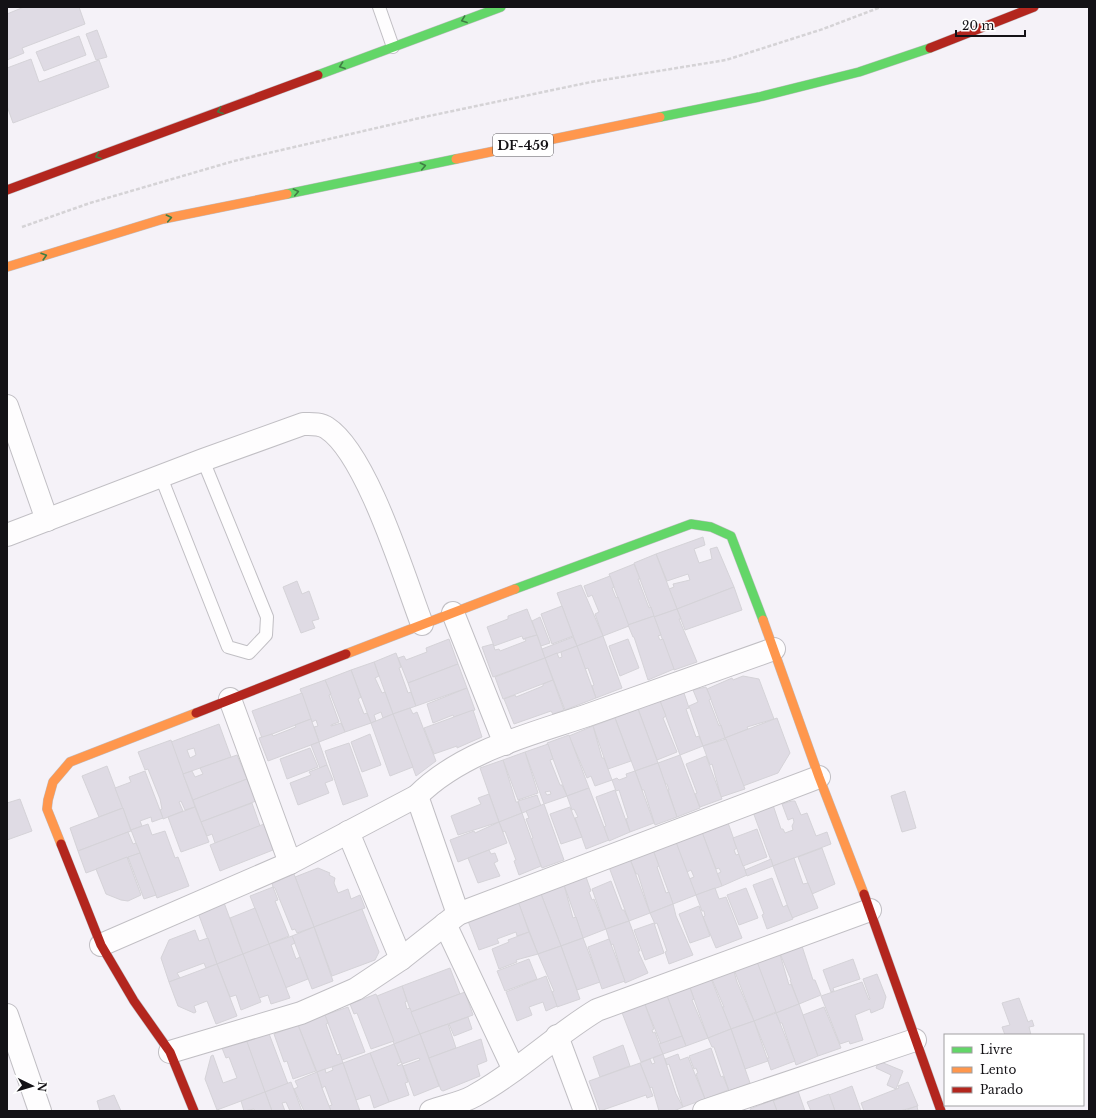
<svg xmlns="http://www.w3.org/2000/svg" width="1096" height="1118" font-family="'Libre Baskerville',serif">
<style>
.building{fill:#dfdbe4;stroke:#d5d3d8;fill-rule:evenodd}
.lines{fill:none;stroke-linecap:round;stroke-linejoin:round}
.lane-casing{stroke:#c1bfc4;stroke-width:14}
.street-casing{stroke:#c1bfc4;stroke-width:24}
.fast-casing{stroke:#c1bfc4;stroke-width:10}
.slow-casing{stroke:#c1bfc4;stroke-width:10}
.jam-casing{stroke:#c1bfc4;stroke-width:10}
.path{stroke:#d5d3d6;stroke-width:2.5;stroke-dasharray:4 2;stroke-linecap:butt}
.lane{stroke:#fefdfe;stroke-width:12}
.street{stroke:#fefdfe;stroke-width:22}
.fast{stroke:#63d668;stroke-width:9}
.slow{stroke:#ff974d;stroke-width:9}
.jam{stroke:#b3261e;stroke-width:9}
.oneway{stroke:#3f7e43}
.labels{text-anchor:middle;stroke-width:3;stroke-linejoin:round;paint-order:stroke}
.shield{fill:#fff;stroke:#5a595c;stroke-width:1}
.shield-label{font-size:13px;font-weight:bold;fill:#141216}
</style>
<rect width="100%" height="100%" fill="#f5f2f8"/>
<g class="building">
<path d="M24 7H79L85 24 22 48 24 53 7 60V14Z"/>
<path d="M97 30 107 57 96 60 86 34Z"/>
<path d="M79 36 86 55 44 71 36 52Z"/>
<path d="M31 59 39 82 99 60 109 87 13 123 7 106V68Z"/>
<path d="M703 537 705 545 694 549 699 563 712 559 710 549 717 547 734 587 677 609 669 589 674 587 673 584 690 580 688 574 667 581 656 554Z"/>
<path d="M656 554 677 609 654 617 634 563Z"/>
<path d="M634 564 640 579H638L649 608 651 607 654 616 628 625 609 574Z"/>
<path d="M610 576 614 587 612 588 616 598 618 597 629 626 603 636 595 614 599 612 592 595 588 597 584 586Z"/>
<path d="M297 581 302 594 309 591 319 619 312 621 315 628 301 633 283 587Z"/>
<path d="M581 585 603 636 577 646 557 593Z"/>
<path d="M734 587 742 610 685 630 677 609Z"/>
<path d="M562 606 573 636 552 644 541 614Z"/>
<path d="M527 609 537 635 523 639 522 636 494 646 487 627 508 619V616Z"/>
<path d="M677 609 681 619H679L697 662 674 670 654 617Z"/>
<path d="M654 616 661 635 658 636 660 640 663 639 674 669 648 680 634 637H633L628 625Z"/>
<path d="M540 617 550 643 541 646 532 621Z"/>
<path d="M537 635 545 658 493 677 482 647 493 644 495 650 499 649 500 651 526 641 525 639H523Z"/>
<path d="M603 636 622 688 596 698 592 686 594 685 588 668 585 669 577 646Z"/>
<path d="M573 637 577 646 545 658 542 649Z"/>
<path d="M449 639 458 664 408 683 398 658 404 656 406 660 427 652 426 648Z"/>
<path d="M628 639 639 668 620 676 609 646Z"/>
<path d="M577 646 596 698 565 710 545 658 557 653 559 658 562 657 561 652Z"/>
<path d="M396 653 401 667 399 668 408 693 411 692 416 706 393 714 374 662Z"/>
<path d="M545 658 553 680 503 699 495 677Z"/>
<path d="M374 662 379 676 375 678 382 693 385 692 393 714 383 718 381 712 374 715 376 721 371 723 351 670Z"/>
<path d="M458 664 467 688 416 706 408 683Z"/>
<path d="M351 670 361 697 358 699 364 714 367 713 371 723 345 732 325 680Z"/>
<path d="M743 676 759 679 774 719 747 727 748 729 725 738 707 689 732 678 733 680Z"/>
<path d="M325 680 331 694 329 695 339 722 331 725V726L341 723 345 732 319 742 314 727 318 726 316 720 312 722 300 689Z"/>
<path d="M553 680 564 710 553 714 551 711 514 724 504 699 515 695 516 697 543 686V684Z"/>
<path d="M706 687 711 699 709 700 719 726 721 725 725 738 703 746 689 706 698 702 693 690Z"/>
<path d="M467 688 475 710 454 717 453 715 433 723 427 704Z"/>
<path d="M302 693 311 719 262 738 252 711Z"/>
<path d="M684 693 689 708 686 709 696 737 699 736 703 746 680 755 660 701Z"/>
<path d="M660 701 666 716 663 718 677 752 657 760 638 709Z"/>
<path d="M410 708 413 714 417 712 436 761 416 776 393 714Z"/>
<path d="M638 709 658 763 635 771 615 718Z"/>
<path d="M473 710 482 737 457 748V746L434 754 424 728Z"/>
<path d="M393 714 413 767 390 776 371 723Z"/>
<path d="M615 718 631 761 608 769 593 726Z"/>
<path d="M777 718 790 753 778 773 743 786 725 738Z"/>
<path d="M311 719 319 742 268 761 259 738 272 734 273 736 296 727 295 725Z"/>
<path d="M219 724 231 757 183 774 171 742ZM194 748 196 755 190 758 187 750Z"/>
<path d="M593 726 602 758H604L612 780 595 786 591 776 587 778 569 736Z"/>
<path d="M370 734 381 765 362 772 351 742Z"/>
<path d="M569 735 589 788 567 796 547 743Z"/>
<path d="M726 739 745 789 721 797 712 764 710 765 703 746Z"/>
<path d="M171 740 195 807 185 810 181 801 179 802 183 811 163 819 160 810 162 809 160 799 148 769 145 770 138 752Z"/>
<path d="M319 742 327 765 320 768 311 745Z"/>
<path d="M349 743 368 796 343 805 325 751Z"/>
<path d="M548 744 553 759 550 760 560 785H562L567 796 544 804 525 752ZM550 791 551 794 547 795 545 792Z"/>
<path d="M310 748 318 767 287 779 280 759Z"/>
<path d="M525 752 538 793 518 800 503 760Z"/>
<path d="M237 755 247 779 193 800 183 774 192 771 195 777 203 774 200 768Z"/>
<path d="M680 755 700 808 677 817 668 790H669L667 784H665L658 763Z"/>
<path d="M706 756 722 799 700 807 695 794 697 793 686 764Z"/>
<path d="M503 760 516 802H518L522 813 499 822 480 768Z"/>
<path d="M658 763 677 817 655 825 644 790H642L635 771Z"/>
<path d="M327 765 333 780 325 783 329 793 298 805 290 783 311 775 309 772Z"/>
<path d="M107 766 123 808 99 817 82 776Z"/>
<path d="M145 771 163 818 152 822 151 817 140 821 142 826 131 830 115 788 131 782 129 777Z"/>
<path d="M635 771 654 823 630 832 626 819 628 818 619 790 616 791 612 780 617 778 619 780 627 777 626 774Z"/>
<path d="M247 779 256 801 201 822 193 800Z"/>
<path d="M589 788 609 840 586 849 575 818 578 817 574 809 572 810 567 796Z"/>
<path d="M615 790 630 832 609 841 604 827 606 826 596 797Z"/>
<path d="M905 791 916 828 902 832 891 796Z"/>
<path d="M489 794 499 822 458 835 451 816 481 804 478 798Z"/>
<path d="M537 795 541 806 522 813 518 801Z"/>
<path d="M20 799 32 831 7 840V803Z"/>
<path d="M792 801H795L801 815 807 813 816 836 827 832 831 844 773 866 753 812 773 805 781 829H783L785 833 793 830 792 826 794 822 793 818 788 820 782 804Z"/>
<path d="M252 803 260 826 215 843 212 834 207 836 201 822Z"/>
<path d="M544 804 564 860 542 868 531 839 533 838 526 819 529 818 526 811Z"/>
<path d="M195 807 209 842 181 852 168 817Z"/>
<path d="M570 807 582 837 561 844 550 814Z"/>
<path d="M123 808 131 831 78 851 70 828Z"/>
<path d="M522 813 541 866 519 875 514 861 516 860 505 831 503 832 499 822Z"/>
<path d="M727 820 737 848 734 850 736 855 739 854 747 875 722 886 717 874 721 872 719 868 716 869 701 830Z"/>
<path d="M499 822 507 843 458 862 450 840 474 831 475 833Z"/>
<path d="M148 824 152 835 165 831 175 858 178 857 189 886 157 898 131 830Z"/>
<path d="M264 824 273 850 220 871 210 845Z"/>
<path d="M757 829 767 857 743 866 733 838Z"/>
<path d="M128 832 133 844 136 843 140 853 86 873 78 851Z"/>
<path d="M702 832 722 886 696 895 689 879 694 877 691 870 687 872 675 842Z"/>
<path d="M676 842 696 895 673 904 653 850Z"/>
<path d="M822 848 835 884 812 894 798 857Z"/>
<path d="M489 850 491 854 495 853 498 861 494 863 500 876 478 883 468 858Z"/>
<path d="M653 850 659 866 657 867 666 893 669 892 673 904 650 913 638 874H636L630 859Z"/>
<path d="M140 853 156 895 144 899 128 857Z"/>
<path d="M127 857 141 895 128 901 121 900 106 894 96 869Z"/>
<path d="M794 858 803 884 808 883 818 908 792 918 773 866Z"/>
<path d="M630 859 650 913 629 921 609 867Z"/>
<path d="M771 859 773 866 747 876 745 870Z"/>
<path d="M318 868 330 873 329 875 335 878 334 883 338 893 348 889 351 899 360 895 365 908 314 927 295 877Z"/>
<path d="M294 874 314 927 297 933 295 929 292 930 275 888 273 887 272 883Z"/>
<path d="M586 877 591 891 589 892 592 900 594 899 606 929 583 938 564 885Z"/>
<path d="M772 878 783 907 787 905 793 919 767 929 762 915 764 914 753 885Z"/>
<path d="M611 881 622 910H624L629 921 606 929 592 889Z"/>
<path d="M564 885 573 918 576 917 583 938 561 946 541 894Z"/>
<path d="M273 887 278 900 275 901 289 936 269 944 250 896Z"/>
<path d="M715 888 719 899 726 897 742 938 716 948 703 917 705 916 704 911H702L696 895Z"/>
<path d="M746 888 758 918 739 925 727 895Z"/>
<path d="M541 894 561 946 538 954 518 902Z"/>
<path d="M223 900 243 954 217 964 197 910Z"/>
<path d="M518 901 529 932 517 936 516 932 497 939 499 943 479 950 468 921Z"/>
<path d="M673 904 676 916 693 955 669 964 665 952 667 951 657 923 655 924 650 913Z"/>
<path d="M699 906 710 936 690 943 679 914Z"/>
<path d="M255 908 269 944 243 954 230 918Z"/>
<path d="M362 909 379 952 375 960 332 976 314 927Z"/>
<path d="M629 921 640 951H638L648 973 625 983 613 944 611 945 606 929Z"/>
<path d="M654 923 664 953 645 960 634 930Z"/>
<path d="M314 927 333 981 312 989 292 936Z"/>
<path d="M195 930 199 941 208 938 217 964 206 968 204 963 177 973 180 978 169 982 161 958 169 940Z"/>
<path d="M529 932 538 954 516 960 517 962 499 969 492 949 509 942 508 940Z"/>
<path d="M292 936 295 943 291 945 296 959 300 957 308 979 285 988 269 944Z"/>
<path d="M583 938 600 982 577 990 561 946Z"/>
<path d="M609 939 625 981 602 989 588 947Z"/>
<path d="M801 943 813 980H815L821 995 799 1004 790 980H791L779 951Z"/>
<path d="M269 944 290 998 271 1004 268 995 259 998 243 954Z"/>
<path d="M561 946 580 999 557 1007 552 992 554 991 538 954Z"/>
<path d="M779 951 789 985 791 984 799 1004 776 1013 755 957Z"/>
<path d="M243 954 261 1002 241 1010 236 995 230 997 217 964Z"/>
<path d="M529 959 537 979 505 991 497 971Z"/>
<path d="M756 959 776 1012 754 1021 733 967Z"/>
<path d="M853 959 860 979 833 988 834 991 831 992 823 970Z"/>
<path d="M217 964 237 1016 216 1024 207 1001 194 1006 196 1012 194 1013 178 1006 169 982Z"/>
<path d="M450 968 460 994 411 1012 402 986Z"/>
<path d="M733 968 737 982 754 1021 731 1029 722 1007H724L711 977Z"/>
<path d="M877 974 886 997 883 1008 871 1013 870 1009 855 1015 863 1040 850 1044 849 1041 840 1044 821 996 862 982 869 1000 870 999 863 979Z"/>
<path d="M546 976 557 1006 546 1011 543 1002 529 1007 532 1015 517 1021 506 992Z"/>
<path d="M710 976 731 1029 708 1038 689 985Z"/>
<path d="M689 985 694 999 692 1000 708 1038 686 1046 666 993Z"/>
<path d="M402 986 407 1001 405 1002 407 1009 410 1008 420 1034 394 1044 377 996Z"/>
<path d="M465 992 473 1015 420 1034 411 1012Z"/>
<path d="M666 993 682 1036 661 1044 644 1002Z"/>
<path d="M376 994 394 1041 371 1049 357 1013 354 1014 350 1004Z"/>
<path d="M1019 998 1028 1022 1032 1020 1034 1026 1029 1027 1031 1035H1005L1002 1027 1010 1025 1002 1003Z"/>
<path d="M644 1002 654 1029 652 1030 653 1033 655 1032 663 1054 641 1062 621 1010Z"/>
<path d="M799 1004 818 1056 796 1065 782 1023H780L776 1013Z"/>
<path d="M348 1007 365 1052 342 1060 325 1015Z"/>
<path d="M824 1007 841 1048 818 1056 803 1015Z"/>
<path d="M776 1013 795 1061 771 1070 767 1058H769L754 1021Z"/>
<path d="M325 1015 328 1023 326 1024 337 1055 340 1054 343 1063 317 1072 298 1025Z"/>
<path d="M468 1017 472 1029 454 1036 449 1024Z"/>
<path d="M754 1021 768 1061 745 1069 731 1029Z"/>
<path d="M448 1024 456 1048 429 1058 420 1034Z"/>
<path d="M298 1025 316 1071 293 1079 287 1061 284 1062 274 1034Z"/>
<path d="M731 1029 750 1083 729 1091 714 1047H712L708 1038Z"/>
<path d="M268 1031 288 1084 265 1092 246 1040Z"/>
<path d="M420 1034 439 1086 414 1096 403 1066 420 1060 419 1058 402 1064 394 1044Z"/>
<path d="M682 1036 686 1046 663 1054 659 1044Z"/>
<path d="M246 1039 265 1092 217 1110 205 1079 211 1056 213 1055 223 1083 237 1078 229 1057 226 1058 222 1048Z"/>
<path d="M481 1039 487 1061 477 1065 480 1076 443 1091 441 1090 429 1058Z"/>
<path d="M394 1044 401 1062 397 1064 398 1066 402 1064 408 1082 405 1083 409 1095 389 1102 370 1053Z"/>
<path d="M623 1045 630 1066 600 1077 593 1057Z"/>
<path d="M711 1048 721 1077 723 1076 729 1091 728 1090 705 1099 696 1074 698 1073 696 1068 694 1069 689 1056Z"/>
<path d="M370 1053 389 1102 374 1108 370 1095 356 1100 343 1063Z"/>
<path d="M663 1054 676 1094 683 1107 674 1111H659L652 1087 650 1088 640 1063 650 1059 652 1064 655 1063 653 1058Z"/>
<path d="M678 1054 680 1060 688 1057 705 1099 683 1107 669 1064 667 1065 665 1059Z"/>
<path d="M881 1062 903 1071 896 1089 887 1085 891 1075 876 1068 878 1063Z"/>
<path d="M343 1063 356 1100 360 1111H331L329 1106 332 1105 325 1086 322 1088 317 1072 325 1069 326 1073 333 1070 332 1067Z"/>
<path d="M640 1063 653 1096 647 1098 646 1095 600 1111 589 1081Z"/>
<path d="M317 1072 322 1088 331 1111H304L294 1089 298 1087 295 1081Z"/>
<path d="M291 1082 302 1111H290L286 1102 282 1103 285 1111H272L265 1092Z"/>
<path d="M908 1082 918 1106 900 1111H864L861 1103 899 1088 898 1086Z"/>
<path d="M852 1086 861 1111H835L829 1095Z"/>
<path d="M798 1091 805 1111H777L773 1101Z"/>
<path d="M265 1092 272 1111H255L254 1109 244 1111 241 1101Z"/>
<path d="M829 1094 835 1111H811L807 1102Z"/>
<path d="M114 1095 121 1111H100L97 1101Z"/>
<path d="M773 1100 777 1111H751L750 1109Z"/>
<path d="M917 1106 918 1111H905L909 1109Z"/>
</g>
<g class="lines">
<defs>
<g id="lane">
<path d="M379 7 393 47"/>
<path d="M161 477 228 647 249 653 266 635 267 617 203 460"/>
</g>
<g id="street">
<path d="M7 406 47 520"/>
<path d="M7 535 203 460 303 424C311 424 320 423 327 428 367 454 404 577 422 624"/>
<path d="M453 613 505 744"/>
<path d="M230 699 290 863"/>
<path d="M417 796 458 914"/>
<path d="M348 832 401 959"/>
<path d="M445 924 514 1070"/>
<path d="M101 945 290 863 417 796C462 751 529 735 588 715 650 693 712 671 774 649"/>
<path d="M7 1015 40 1111"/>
<path d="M557 1036 585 1111"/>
<path d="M170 1052 301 1013 356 989 401 959 458 914 819 777"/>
<path d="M431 1111C445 1106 462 1103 474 1096 518 1072 554 1036 597 1010L870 910"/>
<path d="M704 1111 915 1040"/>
</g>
<g id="fast">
<path d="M318 75 501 7"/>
<path d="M660 117 759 97 859 72 930 48"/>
<path d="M287 194 456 159"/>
<path d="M515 589 691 524 711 527 731 536 763 620"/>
</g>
<g id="slow">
<path d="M456 159 660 117"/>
<path d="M7 267 163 219 287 194"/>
<path d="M763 620 819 777 864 894"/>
<path d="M346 654 515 589"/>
<path d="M61 844 47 809 48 800 53 782 70 762 196 713"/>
</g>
<g id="jam">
<path d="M930 48 1034 7"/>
<path d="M7 190 318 75"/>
<path d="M196 713 346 654"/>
<path d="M61 844 101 945 134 1001 170 1052 194 1111"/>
<path d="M864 894 941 1111"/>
</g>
</defs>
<use href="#lane" class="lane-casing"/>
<use href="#street" class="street-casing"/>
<use href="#fast" class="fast-casing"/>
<use href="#slow" class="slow-casing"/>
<use href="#jam" class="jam-casing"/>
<path class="path" d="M22 227 90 203 234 161 424 117 591 82 726 60 823 29 881 7"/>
<use href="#lane" class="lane"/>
<use href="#street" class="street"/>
<use href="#fast" class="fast"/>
<use href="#slow" class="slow"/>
<use href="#jam" class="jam"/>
</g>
<defs><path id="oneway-chevron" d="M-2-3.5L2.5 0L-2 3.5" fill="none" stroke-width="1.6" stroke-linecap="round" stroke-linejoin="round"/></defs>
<g class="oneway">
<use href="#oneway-chevron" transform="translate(464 20) rotate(160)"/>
<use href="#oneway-chevron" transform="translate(342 66) rotate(160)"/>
<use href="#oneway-chevron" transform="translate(220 111) rotate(160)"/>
<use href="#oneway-chevron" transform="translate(98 156) rotate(160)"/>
<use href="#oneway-chevron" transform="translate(423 166) rotate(-12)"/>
<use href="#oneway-chevron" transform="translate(296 192) rotate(-12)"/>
<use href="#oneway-chevron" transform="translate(169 218) rotate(-12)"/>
<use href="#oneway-chevron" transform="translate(44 256) rotate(-17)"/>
</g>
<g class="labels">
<rect class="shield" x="493" y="134" width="60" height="22" rx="3"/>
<g class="shield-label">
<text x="523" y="150">DF-459</text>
</g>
</g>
<rect width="1096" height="1118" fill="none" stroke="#141216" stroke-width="16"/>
<rect x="944" y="1034" width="140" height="72" fill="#ffffff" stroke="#a1a0a2"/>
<rect x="952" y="1047" width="20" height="6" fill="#63d668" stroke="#a1a0a2"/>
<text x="980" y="1054" font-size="12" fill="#141216">Livre</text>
<rect x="952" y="1067" width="20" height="6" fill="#ff974d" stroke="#a1a0a2"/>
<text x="980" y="1074" font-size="12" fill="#141216">Lento</text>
<rect x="952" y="1087" width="20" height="6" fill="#b3261e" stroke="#a1a0a2"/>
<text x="980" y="1094" font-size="12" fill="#141216">Parado</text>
<g transform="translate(32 1086) rotate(95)" stroke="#ffffff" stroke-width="3" paint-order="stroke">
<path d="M0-3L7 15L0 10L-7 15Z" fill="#141216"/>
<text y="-6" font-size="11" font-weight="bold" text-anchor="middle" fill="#141216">N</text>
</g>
<path d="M956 30v6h69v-6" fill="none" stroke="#141216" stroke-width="2"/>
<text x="962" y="30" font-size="12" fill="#141216" stroke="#ffffff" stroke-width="3" paint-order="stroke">20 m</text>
</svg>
